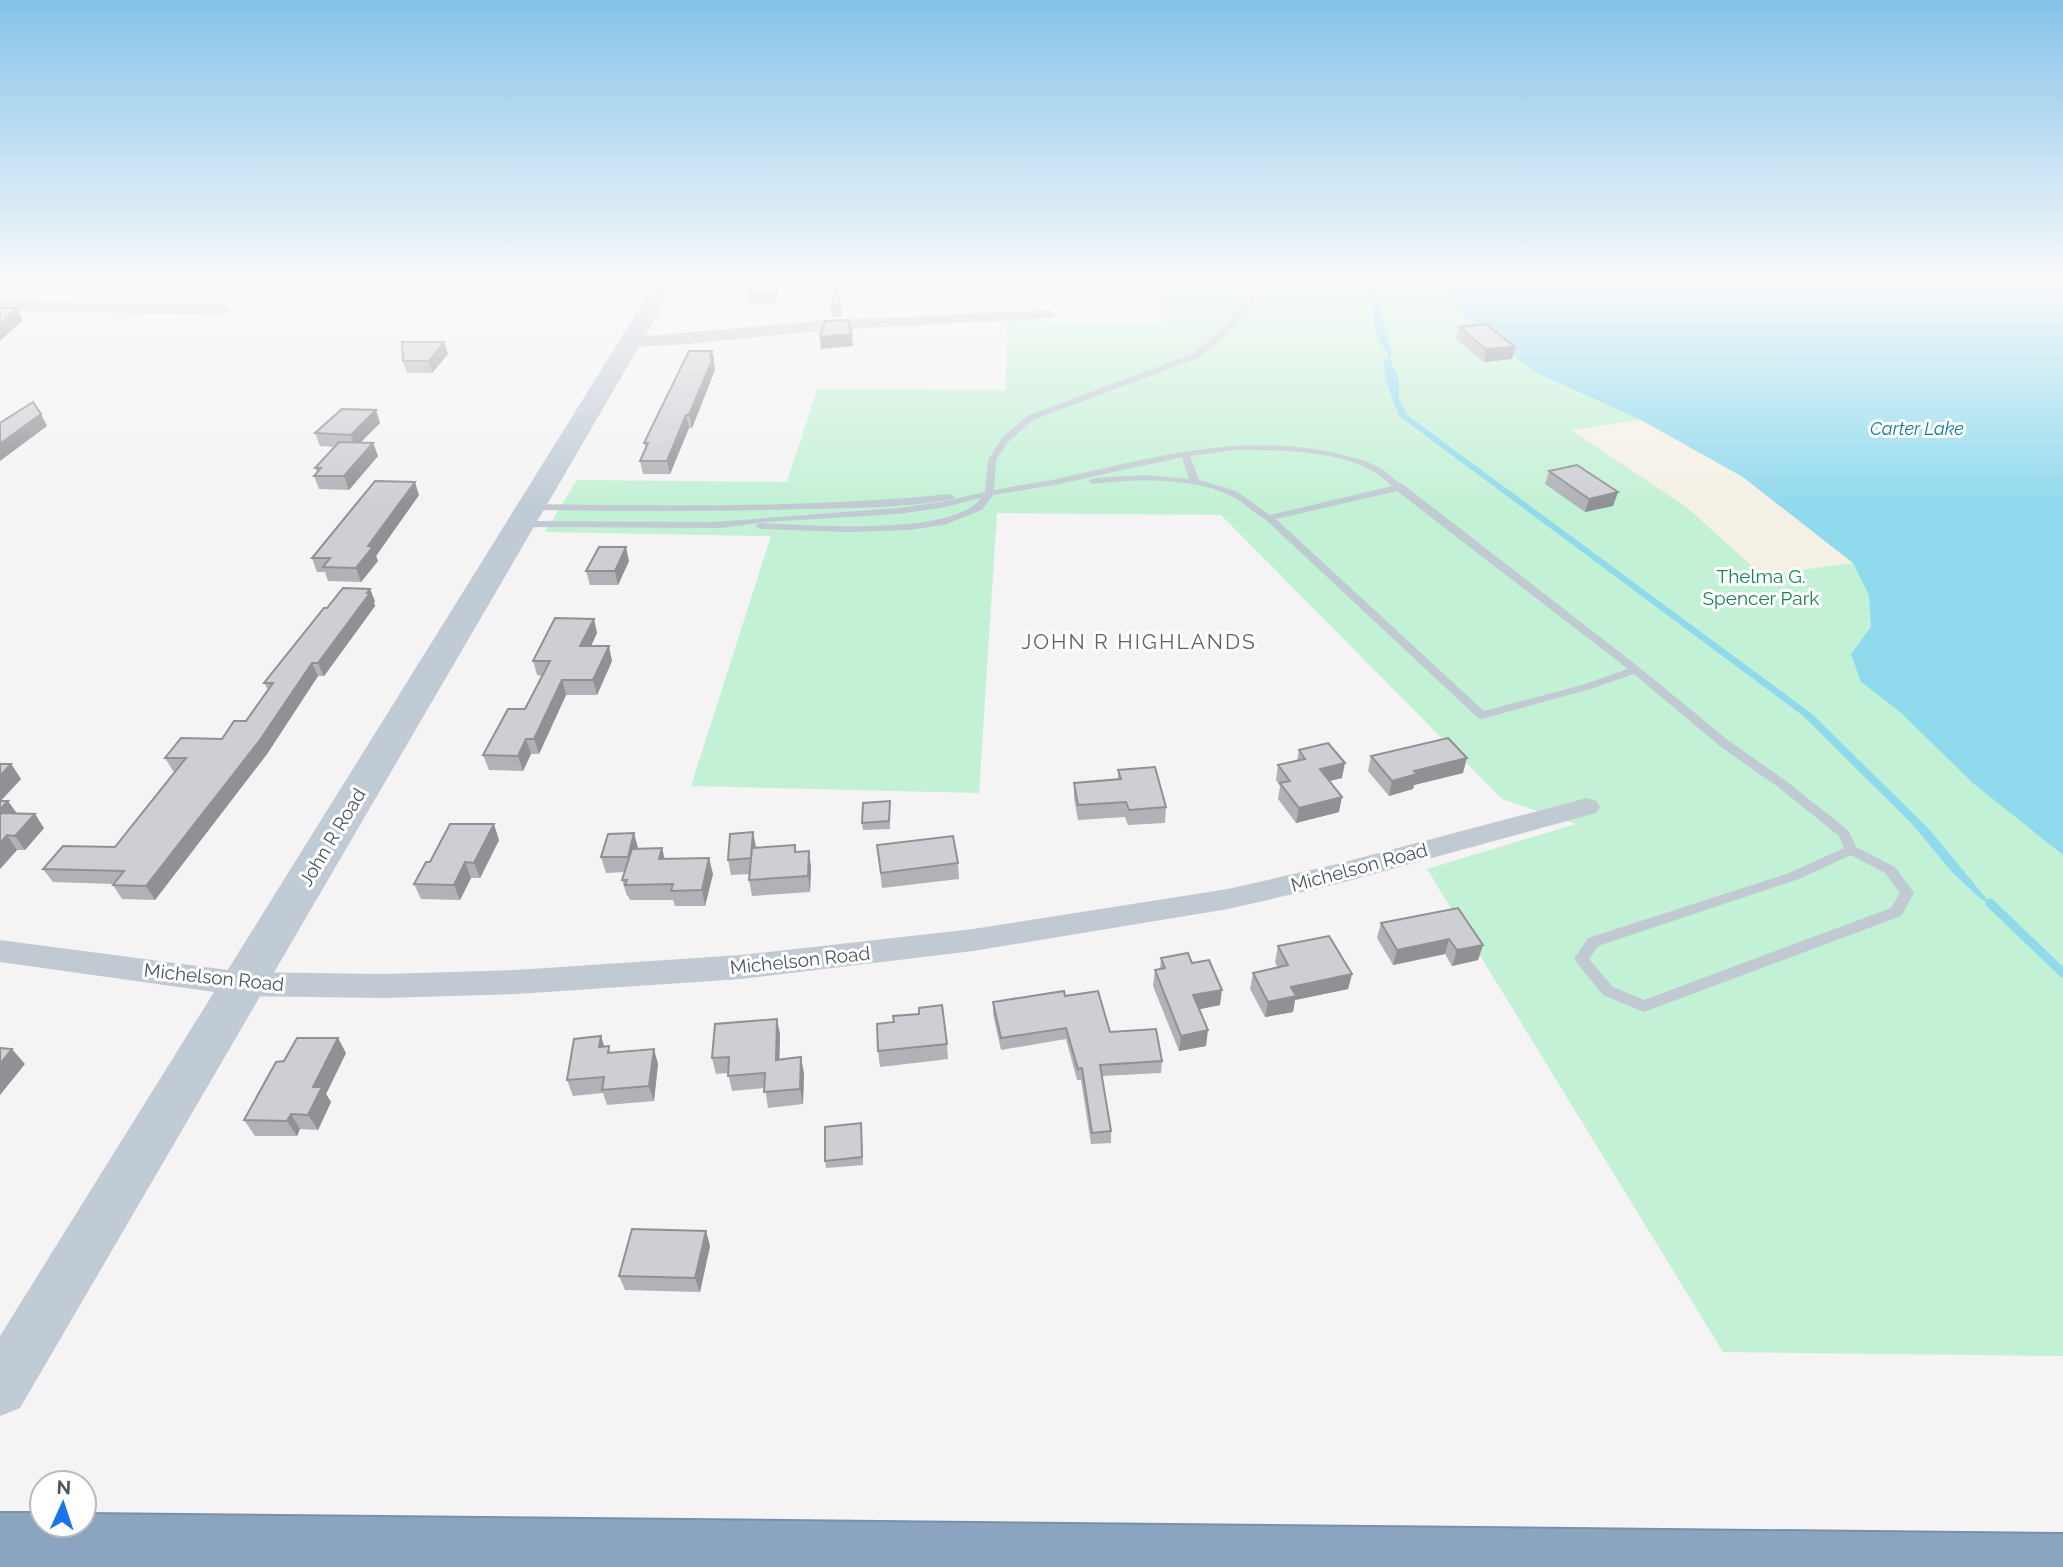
<svg xmlns="http://www.w3.org/2000/svg" width="2063" height="1567" font-family="Raleway,sans-serif">
<style>
.green{fill:#c3f1d5}
.sand{fill:#f5f0e5}
.water{fill:#90daee}
.lines{fill:none;stroke-linecap:round;stroke-linejoin:round}
.stream{stroke:#90daee;stroke-width:9}
.highway-casing{stroke:#7690ad;stroke-width:4}
.lane{fill:#c1cad2;fill-rule:evenodd}
.street{fill:#c1cad2;fill-rule:evenodd}
.secondary{fill:#c1cbd6;fill-rule:evenodd}
.highway{fill:#8ba5c1;fill-rule:evenodd}
.wall{fill:#b0b2b7}
.shaded-wall{fill:#909195}
.building{fill:#cdcfd5;stroke:#909195;stroke-width:2}
.labels{text-anchor:middle;stroke-width:6;stroke-linejoin:round;paint-order:stroke}
.far-water-label{font-size:18px;font-style:italic;fill:#0c7c9b;stroke:#fff}
.park-label{font-size:19px;fill:#17864f;stroke:#fff}
.street-label{font-size:19px;fill:#4a5661;stroke:#fff}
.neighbourhood-label{font-size:21px;letter-spacing:2px;fill:#5f6368;stroke:#fff}
</style>
<rect width="100%" height="100%" fill="#f5f3f3"/>
<path class="green" d="M1160 285H2063V1356L1723 1352 1427 869 1576 824 1502 799 1221 515 997 513 979 793 691 786 771 536 545 532 577 480 787 482 817 389 1005 390 1008 321 1165 324 1158 311Z"/>
<path class="sand" d="M1641 420 1743 477 1853 563 1762 575 1685 506 1571 430Z"/>
<g class="water">
<path d="M1369 285H1376L1383 325 1392 352 1390 359 1399 380V398L1407 415 1811 713 1929 829 1990 903 1981 899 1951 871 1913 825 1802 715 1399 416 1385 379 1384 361 1388 359V353C1372 340 1374 305 1369 285Z"/>
<path d="M1449 285H2063V855L1974 784 1899 711 1861 682 1851 654 1871 627 1869 595 1853 563 1743 477 1641 420 1535 372 1483 332 1445 297Z"/>
</g>
<g class="lines">
<path class="stream" d="M1990 903 2063 973"/>
<defs>
<path id="highway" d="M0 1513H42V1525H84V1514L2063 1534V1567H0Z"/>
</defs>
<use href="#highway" class="highway-casing"/>
<g class="lane">
<path d="M1261 285H1268L1223 338 1198 358 1033 420 1008 442 996 460 994 490C1015 486 1036 483 1057 479 1159 456 1254 428 1358 459 1367 461 1375 465 1383 470 1390 475 1396 482 1404 485L1640 668 1729 741 1786 781 1849 831 1856 847 1895 867 1914 893 1901 916 1644 1012 1603 995 1574 959 1588 938 1789 873 1844 848 1839 836 1778 787 1721 747 1634 674 1590 689 1482 719 1478 718 1266 520C1253 513 1243 501 1229 495 1191 477 1134 479 1093 484L1088 481 1093 478 1145 475 1189 479 1182 457 1055 485 993 495 982 510 944 525 908 530 848 532 760 529 755 526 760 523C807 525 953 537 981 498L941 508 898 514 766 522 721 528 522 527 517 524 522 521 713 522 898 508 941 502 985 492 988 460 1002 438 1027 416 1192 354 1217 334ZM1235 450C1276 450 1334 450 1370 470 1379 474 1385 480 1392 486L1270 515 1236 491 1199 480 1190 456ZM1397 491 1628 669 1582 685 1484 711 1276 519ZM1851 855 1885 873 1900 893 1891 908 1644 1000 1613 987 1589 959 1598 946 1799 879Z"/>
<path d="M950 494 955 497 953 499C905 508 854 508 804 509 714 512 623 511 532 510L527 507 532 504C671 506 811 508 950 494Z"/>
</g>
<g class="street">
<path d="M0 301 224 305 232 310 224 315 0 311Z"/>
<path d="M1048 310 1053 312 1056 315 1053 318 831 330 677 345 630 347 622 342 630 337 831 320Z"/>
<path d="M1587 798 1596 801 1600 807 1596 813 1337 884 1228 909 973 951 741 979 516 994 385 998 243 996 0 962V940L243 972 385 974 516 970 741 955 973 929 1228 889 1337 864Z"/>
</g>
<path class="secondary" d="M654 285H675L20 1408 0 1416V1336Z"/>
<use href="#highway" class="highway"/>
</g>
<g class="wall">
<path d="M782 285 773 304H749L747 293Z"/>
<path d="M841 305 842 317H832L831 306Z"/>
<path d="M1459 327 1515 347 1512 359 1484 362 1456 339Z"/>
<path d="M444 342 448 354 432 373H407L403 361Z"/>
<path d="M712 351 715 370 692 428H689L670 474H643L640 461 646 449 644 443Z"/>
<path d="M376 410 380 423 360 443H373L378 456 349 490 319 489 314 476 317 472 315 468 335 447 320 446 315 433Z"/>
<path d="M1549 471 1618 492 1613 506 1585 512 1545 484Z"/>
<path d="M419 495 376 556 378 561 361 582 328 581 325 572H317L312 558Z"/>
<path d="M629 561 618 585H590L586 571Z"/>
<path d="M375 601 374 603 375 606 324 676H318L267 754 155 900 122 899 113 885 114 884 53 882 43 869 115 847 175 771H173L165 758 222 739 246 721 268 690 264 683Z"/>
<path d="M594 619 597 633 591 646 612 661 597 695H566L539 754H531L523 771 489 770 483 755 525 709 542 676 537 675 533 661Z"/>
<path d="M1299 750 1342 778 1329 781 1339 812 1296 823 1278 799 1280 786 1276 780 1278 765 1297 761Z"/>
<path d="M1371 756 1463 773 1414 785 1413 789 1389 796 1368 771Z"/>
<path d="M0 764H11L21 779 1 801 17 813 44 828 25 850H17L0 869Z"/>
<path d="M1118 770 1166 807 1165 823 1128 825 1125 817 1078 820 1074 798V783L1118 780Z"/>
<path d="M890 801V829L863 830 862 823Z"/>
<path d="M753 832 756 848 796 852 811 867 810 892 752 896 749 880V874L731 875 728 860Z"/>
<path d="M499 840 480 878H471L460 900 421 899 414 884 430 862Z"/>
<path d="M877 845 958 863 959 879 882 888Z"/>
<path d="M638 849 665 859 713 874 705 906H675L673 900H630L628 896H627L622 880 625 872 606 873 601 857Z"/>
<path d="M1381 923 1483 945 1478 960 1452 966 1445 954 1393 965 1377 938Z"/>
<path d="M1278 946 1352 974 1348 989 1295 1000 1293 1012 1265 1017 1250 989 1253 973 1278 968 1275 962Z"/>
<path d="M1161 958 1192 963 1220 1005 1199 1009 1206 1046 1179 1051 1153 986 1155 970 1160 969Z"/>
<path d="M1065 996 1110 1032 1162 1061 1161 1073 1102 1076 1111 1131V1143L1091 1144 1081 1080H1077L1066 1039 1001 1050 993 1014V1002Z"/>
<path d="M780 1034 779 1059 804 1073 803 1104 768 1108 765 1088 732 1091 728 1073 716 1074 712 1058Z"/>
<path d="M947 1044 948 1059 880 1067 878 1051Z"/>
<path d="M604 1046 611 1052 658 1064 654 1101 607 1105 603 1093 573 1096 567 1080Z"/>
<path d="M346 1053 326 1094 331 1102 318 1130 300 1129 297 1136H255L244 1120 284 1061Z"/>
<path d="M862 1131 863 1165 826 1168 825 1161Z"/>
<path d="M706 1231 710 1246 700 1292 625 1290 619 1276Z"/>
</g>
<g class="shaded-wall">
<path d="M775 285H782L773 304 772 293Z"/>
<path d="M17 308 23 320 0 341V324Z"/>
<path d="M852 334 853 346 821 349 820 337Z"/>
<path d="M444 342 448 354 432 373 429 361Z"/>
<path d="M1515 347 1512 359 1484 362 1486 349Z"/>
<path d="M712 351 715 370 692 428 689 415Z"/>
<path d="M376 410 380 423 355 448 351 435Z"/>
<path d="M41 414 47 426 0 461V444Z"/>
<path d="M686 415 689 428 670 474 667 461Z"/>
<path d="M373 443 378 456 349 490 344 476Z"/>
<path d="M415 482 419 495 376 556 378 561 361 582 356 568 368 546Z"/>
<path d="M1618 492 1613 506 1585 512 1589 499Z"/>
<path d="M626 547 629 561 618 585 615 571Z"/>
<path d="M370 589 375 601 374 603 375 606 324 676 318 663Z"/>
<path d="M594 619 597 633 584 661 580 646Z"/>
<path d="M609 646 612 661 597 695 593 680Z"/>
<path d="M312 663 318 676 267 754 155 900 146 886Z"/>
<path d="M562 680 566 695 539 754 534 739Z"/>
<path d="M526 739 531 754 523 771 518 756Z"/>
<path d="M1467 758 1463 773 1414 785 1413 789 1389 796 1392 781 1414 771Z"/>
<path d="M1345 763 1342 778 1317 784 1320 769Z"/>
<path d="M11 764 21 779 0 801V776Z"/>
<path d="M1342 797 1339 812 1296 823 1299 808Z"/>
<path d="M8 801 18 815 0 818V809Z"/>
<path d="M35 814 44 828 25 850 15 836Z"/>
<path d="M494 824 499 840 480 878 474 863Z"/>
<path d="M753 832 756 848 751 858Z"/>
<path d="M634 833 638 848 632 872 628 857Z"/>
<path d="M7 835 17 850 0 869V843Z"/>
<path d="M662 848 666 864 659 859Z"/>
<path d="M809 851 811 867 810 892 808 876Z"/>
<path d="M709 858 713 874 705 906 702 890Z"/>
<path d="M465 862 471 878 460 900 454 885Z"/>
<path d="M1449 939 1445 954 1393 965 1397 950Z"/>
<path d="M1483 945 1478 960 1452 966 1457 950Z"/>
<path d="M1352 974 1348 989 1295 1000 1293 1012 1265 1017 1268 1002 1291 987Z"/>
<path d="M1222 990 1220 1005 1191 1011 1193 995Z"/>
<path d="M777 1019 780 1034 779 1075 776 1060Z"/>
<path d="M1208 1030 1206 1046 1179 1051 1181 1036Z"/>
<path d="M601 1036 606 1052 599 1047Z"/>
<path d="M338 1038 346 1053 326 1094 331 1102 318 1130 308 1115 313 1087Z"/>
<path d="M12 1049 25 1064 0 1095V1064Z"/>
<path d="M654 1049 658 1064 654 1101 649 1086Z"/>
<path d="M801 1057 804 1073 803 1104 800 1089Z"/>
<path d="M291 1114 300 1129 297 1136 287 1121Z"/>
<path d="M706 1231 710 1246 700 1292 695 1278Z"/>
</g>
<g class="building">
<path d="M751 285H775L772 293H747Z"/>
<path d="M836 290 841 305 831 306Z"/>
<path d="M0 308H17L0 324Z"/>
<path d="M847 320 852 334 820 337 825 321Z"/>
<path d="M1486 324 1515 347 1486 349 1459 327Z"/>
<path d="M402 342H444L429 361H403Z"/>
<path d="M689 351H712L710 358H713L689 415H686L667 461H640L648 443H644Z"/>
<path d="M33 402 41 414 0 444V423Z"/>
<path d="M342 409 376 410 351 435 315 433Z"/>
<path d="M339 442 373 443 344 476H314L321 468H315Z"/>
<path d="M1577 465 1618 492 1589 499 1549 471Z"/>
<path d="M375 481 415 482 368 546 373 547 356 568 323 567 330 558H312Z"/>
<path d="M599 547H626L615 571H586Z"/>
<path d="M343 588 370 589 367 593H370L318 663H312L260 740 146 886 113 885 124 871 43 869 63 846 115 847 186 758H165L181 738 222 739 234 721H246L273 683H264L324 608H327Z"/>
<path d="M555 618 594 619 580 646H609L593 680H562L534 739H526L518 756 483 755 508 709H525L550 661H533Z"/>
<path d="M1448 738 1467 758 1414 771 1417 774 1392 781 1371 756Z"/>
<path d="M1328 743 1345 763 1320 769 1342 797 1299 808 1280 783 1290 781 1278 765 1305 759 1299 750Z"/>
<path d="M0 764H11L0 776Z"/>
<path d="M1155 767 1166 807 1129 810 1126 802 1078 805 1074 783 1121 779 1118 770Z"/>
<path d="M0 801H8L0 809Z"/>
<path d="M890 801 889 821 862 823 863 803Z"/>
<path d="M0 813 35 814 15 836 7 835 0 843Z"/>
<path d="M450 824H494L474 863 465 862 454 885 414 884 426 862H430Z"/>
<path d="M753 832 751 858 728 860 730 834Z"/>
<path d="M634 833 628 857H601L608 834Z"/>
<path d="M953 836 958 863 881 873 877 845Z"/>
<path d="M795 845V852L809 851 808 876 749 880 752 848Z"/>
<path d="M662 848 659 859 709 858 702 890 671 891 673 884 625 885 627 880H622L632 849Z"/>
<path d="M1458 908 1483 945 1457 950 1449 939 1397 950 1381 923Z"/>
<path d="M1329 936 1352 974 1291 987 1296 996 1268 1002 1253 973 1288 965 1278 946Z"/>
<path d="M1188 953 1192 963 1209 960 1222 990 1193 995 1208 1030 1181 1036 1155 970 1165 968 1161 958Z"/>
<path d="M1064 991 1065 996 1098 991 1110 1032 1156 1029 1162 1061 1100 1065 1111 1131 1092 1133 1082 1068 1078 1069 1066 1028 1001 1038 993 1002Z"/>
<path d="M942 1005 947 1044 878 1051 877 1024 894 1022 893 1016 919 1014V1008Z"/>
<path d="M777 1019 776 1060 801 1057 800 1089 764 1092 765 1073 728 1076 729 1057 712 1058 715 1024Z"/>
<path d="M601 1036 599 1047 609 1046 608 1053 654 1049 649 1086 602 1090 604 1077 567 1080 574 1039Z"/>
<path d="M297 1038H338L313 1087H322L308 1115 291 1114 287 1121 244 1120 276 1062 284 1061Z"/>
<path d="M0 1048 12 1049 0 1064Z"/>
<path d="M861 1123 862 1157 825 1161V1127Z"/>
<path d="M632 1229 706 1231 695 1278 619 1276Z"/>
</g>
<linearGradient id="sky" x2="0" y2="1"><stop stop-color="#85c3ea"/><stop offset="0.56" stop-color="#fafafa"/><stop offset="1" stop-color="#fafafa" stop-opacity="0"/></linearGradient>
<rect width="2063" height="505" fill="url(#sky)"/>
<g class="labels">
<g class="far-water-label">
<text x="1917" y="435">Carter Lake</text>
</g>
<g class="park-label">
<text x="1761" y="583">Thelma G.<tspan x="1761" dy="22">Spencer Park</tspan></text>
</g>
<g class="street-label">
<text transform="translate(332 837) rotate(-59)" y="7">John R Road</text>
<text transform="translate(1359 867) rotate(-15)" y="7">Michelson Road</text>
<text transform="translate(800 960) rotate(-6)" y="7">Michelson Road</text>
<text transform="translate(214 977) rotate(6)" y="7">Michelson Road</text>
</g>
<g class="neighbourhood-label">
<text x="1139" y="649">JOHN R HIGHLANDS</text>
</g>
</g>
<g transform="translate(63 1504) rotate(3)"><circle r="33" fill="#ffffff" stroke="#b7bbc0" stroke-width="2"/>
<path d="M0-5L12 26L0 18L-12 26Z" fill="#1a73e8"/>
<text y="-10" font-size="19" font-weight="bold" text-anchor="middle" fill="#4a5661">N</text>
</g>
</svg>
